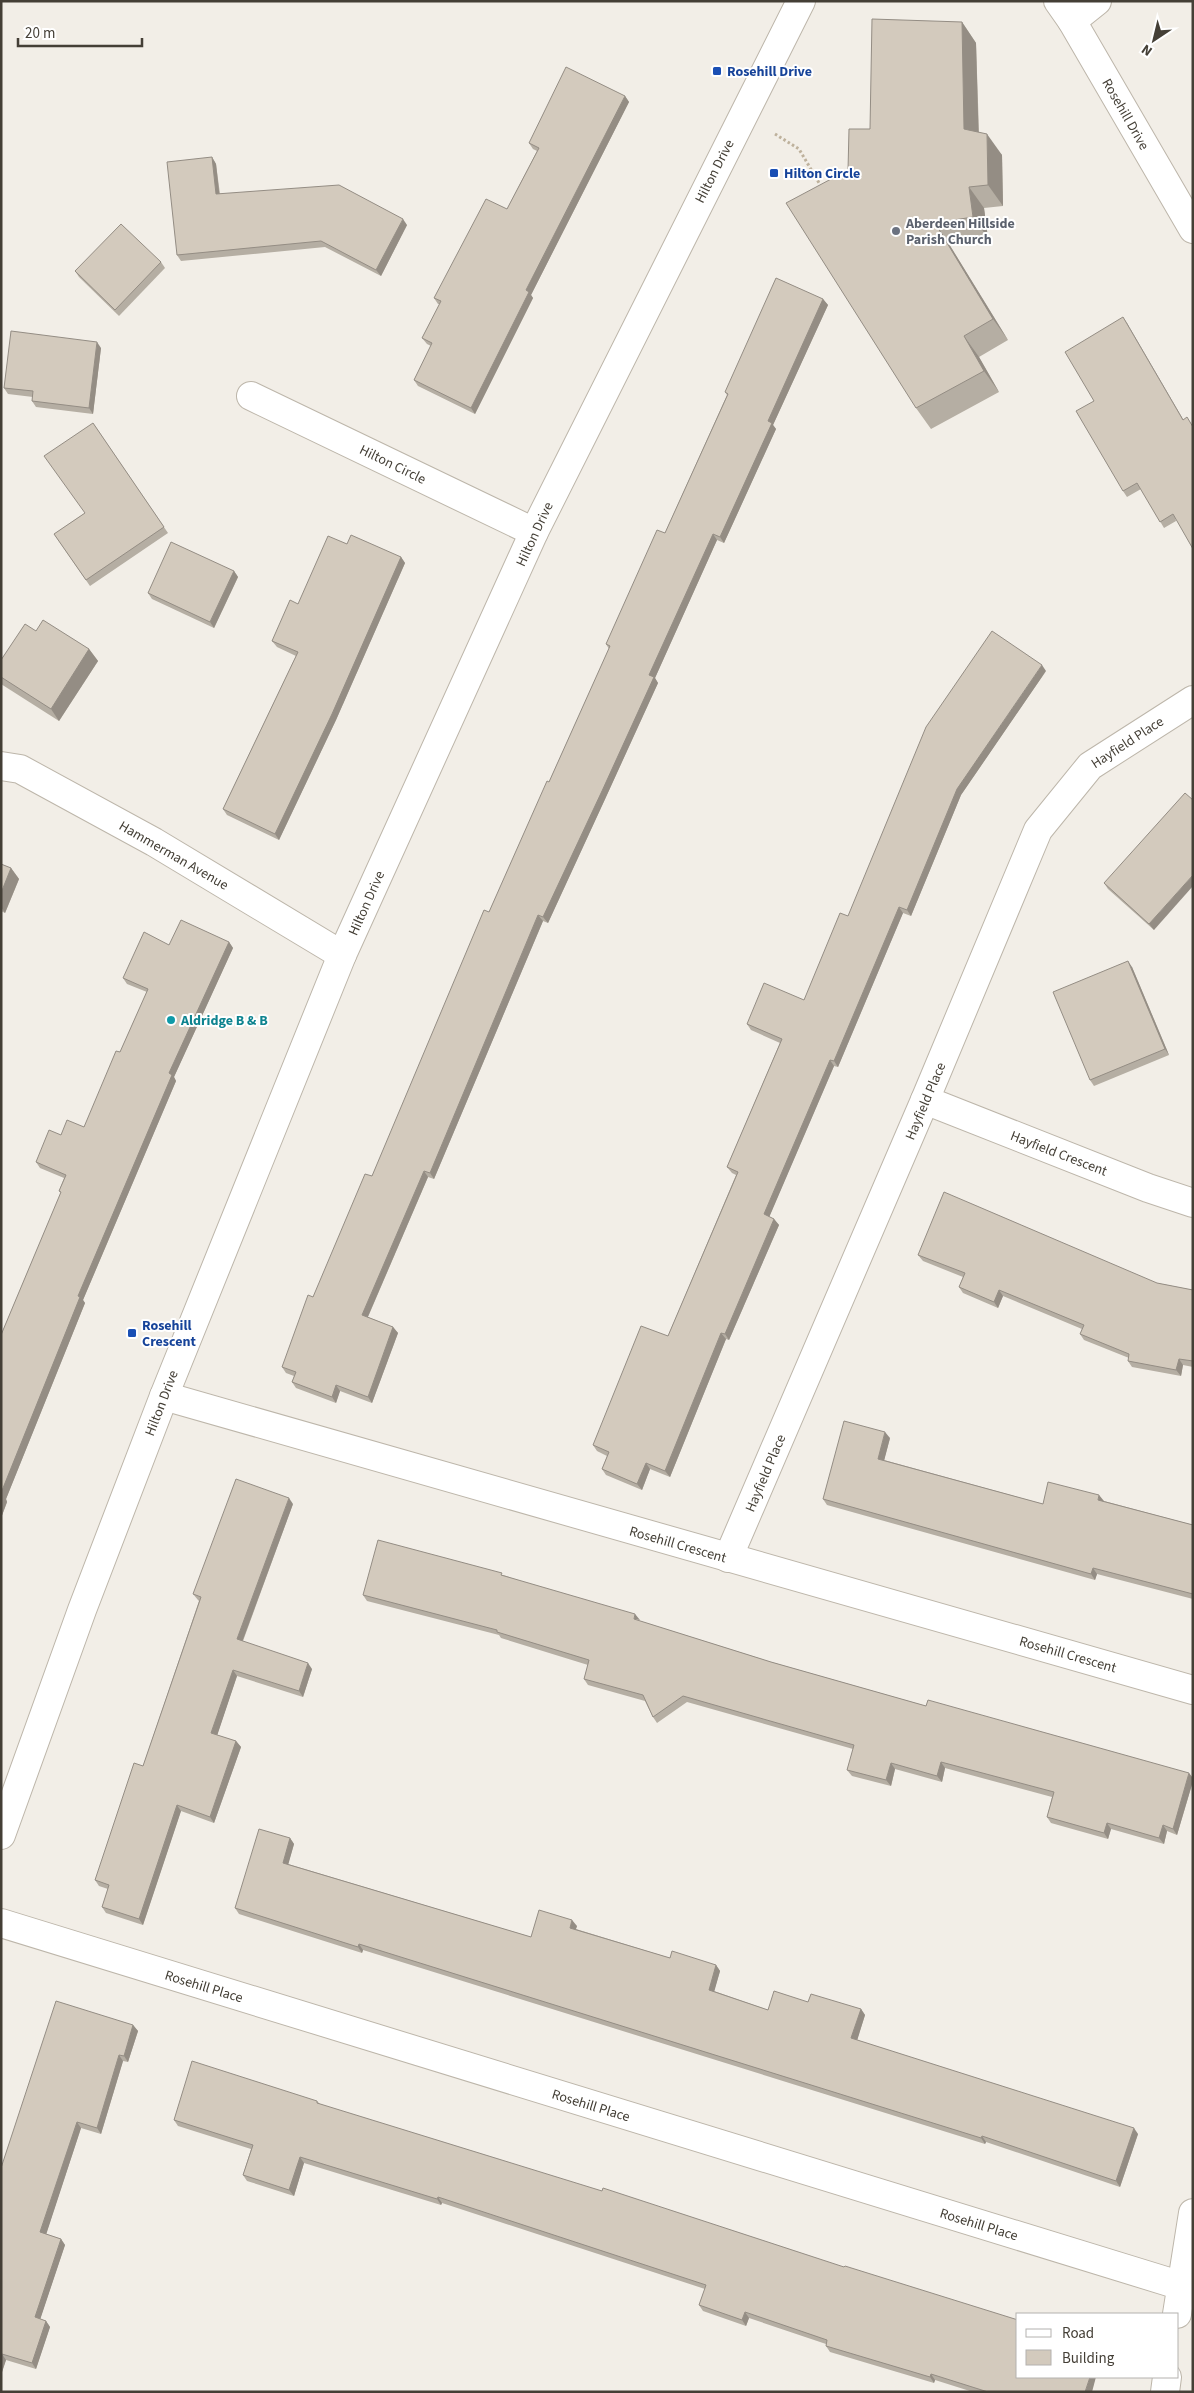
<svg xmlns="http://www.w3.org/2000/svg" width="1194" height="2393" font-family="'Source Sans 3',sans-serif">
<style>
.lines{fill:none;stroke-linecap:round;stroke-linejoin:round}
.minor-casing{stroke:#bdb6aa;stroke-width:30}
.tertiary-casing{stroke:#bdb6aa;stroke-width:30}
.path{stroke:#beb19c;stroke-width:3;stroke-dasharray:2.5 2.5;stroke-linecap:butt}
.minor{stroke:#fff;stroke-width:28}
.tertiary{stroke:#fff;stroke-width:28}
.wall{fill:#b5aea3}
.shaded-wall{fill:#948d84}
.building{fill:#d3cabd;stroke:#948d84}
.transit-dot{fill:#1a4fb4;stroke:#fff;stroke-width:2}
.worship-dot{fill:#6b7280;stroke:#fff;stroke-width:2}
.culture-dot{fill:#0f9aa8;stroke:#fff;stroke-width:2}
.labels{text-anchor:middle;stroke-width:4;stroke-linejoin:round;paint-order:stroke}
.transit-label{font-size:14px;font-weight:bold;fill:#164399;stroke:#fff;text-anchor:start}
.street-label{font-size:14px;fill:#443f36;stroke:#fff}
.worship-label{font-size:14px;font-weight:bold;fill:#5b616d;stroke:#fff;text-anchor:start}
.culture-label{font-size:14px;font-weight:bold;fill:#0d838f;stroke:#fff;text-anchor:start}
</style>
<rect width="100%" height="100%" fill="#f2eee7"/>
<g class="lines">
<defs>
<g id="minor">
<path d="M1072 21 1097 1"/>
<path d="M251 396 534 532"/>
<path d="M1 766 20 769 154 842 342 955"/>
<path d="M925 1100 1148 1188 1193 1203"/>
<path d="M164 1396 1193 1690"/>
<path d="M728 1558 925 1100 1038 830 1090 766 1193 700"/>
<path d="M1 1923 1182 2286"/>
<path d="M1177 2314 1193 2213"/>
<path d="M1165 2392 1167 2377"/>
</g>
<g id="tertiary">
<path d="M1058 1 1072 21 1193 229"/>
<path d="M1 1835 82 1610 164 1396 342 955 534 532 801 1"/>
</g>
</defs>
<use href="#minor" class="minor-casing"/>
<use href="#tertiary" class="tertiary-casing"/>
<path class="path" d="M775 134 799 149 822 188"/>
<use href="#minor" class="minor"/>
<use href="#tertiary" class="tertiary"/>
</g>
<g class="wall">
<path d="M962 22 976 43 979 132 1002 155 1003 206 984 208 988 238 949 244 1008 340 979 357 999 392 931 429 916 408 848 170 870 129Z"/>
<path d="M625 96 629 102 531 295 533 298 475 414 418 386 414 380 431 346 427 344 422 338 440 304H438L434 298 507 209 537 151 533 149 529 143Z"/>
<path d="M212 157 216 164 220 194 407 225 381 276 325 247 181 261 177 255Z"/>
<path d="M161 262 165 268 119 316 79 277 75 271Z"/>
<path d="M823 299 828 305 773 425 776 429 724 543 717 540 655 678 658 683 606 797 548 923 543 921 434 1179 428 1177 368 1317 393 1327 398 1333 372 1403 340 1391 336 1403 296 1388 292 1382 294 1376 286 1373 282 1367 313 1297 372 1176 489 912 549 782 609 649 606 644 665 533 727 395 725 392Z"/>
<path d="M1127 323 1176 521 1164 528 1141 489 1127 497 1123 491 1094 401Z"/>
<path d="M101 348 93 414 36 407 32 401 33 397 8 394 4 388Z"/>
<path d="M93 423 168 533 90 586 54 534 85 513Z"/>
<path d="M347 544 401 557 405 563 336 720 279 840 227 815 223 809 296 656 277 647 272 641 298 604Z"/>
<path d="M234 571 238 577 214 628 152 599 148 593Z"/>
<path d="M36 631 89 649 98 661 59 721 1 684V660Z"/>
<path d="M1046 671 961 795 911 916 903 913 838 1067 834 1066 769 1217 774 1219 779 1225 729 1340 726 1339 670 1477 650 1469 642 1490 606 1475 602 1469 607 1456 597 1451 593 1445 668 1336 736 1175 732 1173 727 1167 780 1043 751 1030 747 1024 804 1000 848 916Z"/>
<path d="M1193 800 1154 930 1108 889 1104 883Z"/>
<path d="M1 864 11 868 19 879 5 913 1 911Z"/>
<path d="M229 942 233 948 174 1077 176 1081 83 1300 85 1303 6 1499 7 1502 1 1518V1335L61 1193 59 1191 64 1178 40 1168 36 1162 61 1135 84 1127 120 1052 147 992 127 984 123 978 169 945Z"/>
<path d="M1132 967 1169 1055 1094 1086 1090 1080Z"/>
<path d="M918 1255 1157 1283 1193 1290V1367L1183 1365 1181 1376 1132 1367 1128 1361 1129 1358 1084 1340 1080 1334 1082 1329 1003 1296 998 1308 963 1293 959 1287 963 1277 923 1261Z"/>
<path d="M890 1438 884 1460 1043 1504 1104 1501 1193 1525V1599L1097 1574 1095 1580 827 1505 823 1499Z"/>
<path d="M293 1504 243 1641 312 1669 303 1697 237 1676 217 1735 236 1741 241 1747 214 1823 181 1811 143 1925 106 1913 102 1907 108 1889 99 1886 95 1880 143 1766 199 1601 198 1600 193 1594Z"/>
<path d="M503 1575 640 1621 771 1662 926 1706 1193 1778V1781L1177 1835 1167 1831 1164 1844 1111 1829 1108 1839 1051 1823 1047 1817 1052 1797 945 1768 942 1782 895 1769 891 1786 852 1776 847 1770 853 1749 687 1702 657 1723 653 1717 645 1701 588 1685 584 1679 588 1665 501 1638 499 1635 367 1601 363 1595Z"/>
<path d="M290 1838 294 1844 288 1864 531 1937 577 1926 576 1929 670 1958 716 1965 720 1971 714 1991 768 2010 808 2002 861 2009 865 2015 857 2040 1138 2134 1120 2187 986 2142 985 2144 363 1950 362 1953 239 1914 235 1908Z"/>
<path d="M133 2025 138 2031 128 2062 123 2061 101 2134 81 2128 46 2234 61 2239 65 2245 40 2319 46 2321 50 2327 36 2369 6 2360 1 2375V2168Z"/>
<path d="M317 2101 320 2104 1092 2392H973L935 2380 934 2383 830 2352 826 2346V2344L749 2318 746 2326 703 2311 699 2305 705 2289 442 2203 441 2205 304 2163 294 2196 247 2181 243 2175 251 2149 178 2126 174 2120Z"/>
</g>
<g class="shaded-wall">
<path d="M962 22 976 43 979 150 964 129Z"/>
<path d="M625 96 629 102 531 295 533 298 475 414 471 408 526 290Z"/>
<path d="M987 134 1002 155 1003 206 988 185Z"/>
<path d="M212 157 216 164 220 200 216 194Z"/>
<path d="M969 187 984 208 988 238 973 217Z"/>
<path d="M403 219 407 225 381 276 376 270Z"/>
<path d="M935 223 949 244 1008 340 993 319Z"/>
<path d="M823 299 828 305 773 425 776 429 724 543 720 537 768 421Z"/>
<path d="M1123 317 1127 323 1187 426 1183 420Z"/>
<path d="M964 336 979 357 999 392 984 371Z"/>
<path d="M97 342 101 348 93 414 89 408Z"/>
<path d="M713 534 717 540 655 678 658 683 606 797 548 923 543 917 649 675Z"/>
<path d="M401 557 405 563 336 720 279 840 275 834Z"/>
<path d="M234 571 238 577 214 628 210 622Z"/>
<path d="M89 649 98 661 59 721 51 709Z"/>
<path d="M1042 665 1046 671 961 795 911 916 907 910 957 789Z"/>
<path d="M11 868 19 879 5 913 1 907V893Z"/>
<path d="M1193 875V886L1154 930 1149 924Z"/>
<path d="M899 907 903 913 838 1067 834 1061Z"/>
<path d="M538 915 543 921 434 1179 430 1173Z"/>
<path d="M229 942 233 948 174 1077 176 1081 83 1300 85 1303 6 1499 7 1502 1 1518V1493L78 1296 169 1073Z"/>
<path d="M1128 961 1132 967 1169 1055 1165 1049Z"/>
<path d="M830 1060 834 1066 768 1220 764 1214Z"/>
<path d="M424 1171 428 1177 366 1321 362 1315Z"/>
<path d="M774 1219 779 1225 729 1340 725 1334Z"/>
<path d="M999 1290 1003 1296 998 1308 994 1302Z"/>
<path d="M393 1327 398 1333 372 1403 368 1397Z"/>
<path d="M721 1333 726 1339 670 1477 665 1471Z"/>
<path d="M1179 1359 1183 1365 1181 1376 1176 1370Z"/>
<path d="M336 1385 340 1391 336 1403 332 1397Z"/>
<path d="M885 1432 890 1438 883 1465 878 1459Z"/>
<path d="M646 1463 650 1469 642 1490 637 1484Z"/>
<path d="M1099 1495 1104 1501 1102 1506 1098 1500Z"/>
<path d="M289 1498 293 1504 241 1645 237 1639Z"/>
<path d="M1093 1568 1097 1574 1095 1580 1091 1574Z"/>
<path d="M635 1614 640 1620 634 1619Z"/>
<path d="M308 1663 312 1669 303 1697 299 1691Z"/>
<path d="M233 1670 237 1676 216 1739 211 1733Z"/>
<path d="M236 1741 241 1747 214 1823 210 1817Z"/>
<path d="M941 1762 945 1768 942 1782 937 1776Z"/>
<path d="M891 1763 895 1769 891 1786 886 1780Z"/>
<path d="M1189 1773 1193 1778V1781L1177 1835 1173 1829Z"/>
<path d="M177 1805 181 1811 143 1925 139 1919Z"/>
<path d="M1107 1823 1111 1829 1108 1839 1104 1833Z"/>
<path d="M1163 1825 1167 1831 1164 1844 1159 1838Z"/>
<path d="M290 1838 294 1844 287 1869 283 1863Z"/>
<path d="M572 1920 577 1926 574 1934 570 1928Z"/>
<path d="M359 1944 363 1950 362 1953 358 1947Z"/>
<path d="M716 1965 720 1971 713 1996 709 1990Z"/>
<path d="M861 2009 865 2015 856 2044 851 2038Z"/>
<path d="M133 2025 138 2031 128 2062 124 2056Z"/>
<path d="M119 2055 123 2061 101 2134 97 2128Z"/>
<path d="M77 2122 81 2128 45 2238 40 2232Z"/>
<path d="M1134 2128 1138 2134 1120 2187 1116 2181Z"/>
<path d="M982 2136 986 2142 985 2144 981 2138Z"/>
<path d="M300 2157 304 2163 294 2196 289 2190Z"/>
<path d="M438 2197 442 2203 441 2205 437 2199Z"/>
<path d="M61 2239 65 2245 39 2323 35 2317Z"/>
<path d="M745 2312 749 2318 746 2326 742 2320Z"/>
<path d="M46 2321 50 2327 36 2369 32 2363Z"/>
<path d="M2 2354 6 2360 1 2375V2356Z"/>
<path d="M931 2374 935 2380 934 2383 930 2377Z"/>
<path d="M1090 2377H1096L1092 2392H1085Z"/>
</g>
<g class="building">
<path d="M872 19 962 22 964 129 987 134 988 185 969 187 973 217 935 223 993 319 964 336 984 371 916 408 786 203 848 170 849 129H870Z"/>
<path d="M566 67 625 96 526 290 529 292 471 408 414 380 432 343 422 338 441 301 434 298 486 199 507 209 539 148 529 143Z"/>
<path d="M212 157 216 194 339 185 403 219 376 270 321 241 177 255 167 162Z"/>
<path d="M121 224 161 262 115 310 75 271Z"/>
<path d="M776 278 823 299 768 421 772 423 720 537 713 534 649 675 654 677 602 791 543 917 538 915 430 1173 424 1171 362 1315 393 1327 368 1397 336 1385 332 1397 292 1382 296 1372 282 1367 308 1295 313 1297 365 1174 372 1176 484 910 489 912 547 781 549 782 610 646 606 644 657 530 665 533 728 394 725 392Z"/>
<path d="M1123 317 1183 420 1187 417 1193 427V549L1173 514 1160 522 1137 483 1123 491 1076 411 1094 401 1065 352Z"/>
<path d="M11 331 97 342 89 408 32 401 33 391 4 388Z"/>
<path d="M93 423 164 527 86 580 54 534 85 513 44 456Z"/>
<path d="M351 535 401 557 332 714 275 834 223 809 298 652 272 641 290 600 298 604 328 536 347 544Z"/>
<path d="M171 542 234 571 210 622 148 593Z"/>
<path d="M43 620 89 649 51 709 1 677V660L25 624 36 631Z"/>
<path d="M992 631 1042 665 957 789 907 910 899 907 834 1061 830 1060 764 1214 774 1219 725 1334 721 1333 665 1471 646 1463 637 1484 602 1469 609 1452 593 1445 641 1326 668 1336 738 1172 727 1167 782 1039 747 1024 764 983 804 1000 840 913 848 916 926 727Z"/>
<path d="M1185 793 1193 800V875L1149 924 1104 883Z"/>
<path d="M1 864 11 868 1 893Z"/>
<path d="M181 920 229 942 169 1073 172 1075 78 1296 80 1297 1 1493V1335L61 1192 59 1191 66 1175 36 1162 49 1130 61 1135 67 1120 84 1127 116 1051 120 1052 148 989 123 978 144 932 169 945Z"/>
<path d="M1128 961 1165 1049 1090 1080 1053 992Z"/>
<path d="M944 1192 1157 1283 1193 1290V1361L1179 1359 1176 1370 1128 1361 1129 1354 1080 1334 1084 1325 999 1290 994 1302 959 1287 965 1273 918 1255Z"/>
<path d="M844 1421 885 1432 878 1459 1043 1504 1048 1482 1099 1495 1098 1500 1193 1525V1594L1093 1568 1091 1574 823 1499Z"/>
<path d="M236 1479 289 1498 237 1639 308 1663 299 1691 233 1670 211 1733 236 1741 210 1817 177 1805 139 1919 102 1907 109 1885 95 1880 134 1763 143 1766 201 1597 193 1594Z"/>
<path d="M378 1540 502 1573 501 1575 635 1614 634 1619 771 1662 926 1706 928 1700 1189 1773 1173 1829 1163 1825 1159 1838 1107 1823 1104 1833 1047 1817 1054 1792 941 1762 937 1776 891 1763 886 1780 847 1770 854 1745 683 1696 653 1717 643 1695 584 1679 589 1660 497 1632V1630L363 1595Z"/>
<path d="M259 1829 290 1838 283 1863 531 1937 539 1910 572 1920 570 1928 670 1958 672 1951 716 1965 709 1990 768 2010 774 1991 808 2002 811 1994 861 2009 851 2038 1134 2128 1116 2181 982 2136 981 2138 359 1944 358 1947 235 1908Z"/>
<path d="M56 2001 133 2025 124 2056 119 2055 97 2128 77 2122 40 2232 61 2239 35 2317 46 2321 32 2363 2 2354 1 2356V2168Z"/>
<path d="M192 2061 317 2101V2103L602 2191 603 2188 844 2267 845 2266 1018 2320V2377H1090L1085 2392H988L931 2374 930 2377 826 2346 827 2340 745 2312 742 2320 699 2305 706 2285 438 2197 437 2199 300 2157 289 2190 243 2175 253 2145 174 2120Z"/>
</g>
<g class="transit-dot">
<rect x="712" y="66" width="10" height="10" rx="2.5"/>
<rect x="769" y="168" width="10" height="10" rx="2.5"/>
<rect x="127" y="1328" width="10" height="10" rx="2.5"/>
</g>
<circle class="worship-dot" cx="896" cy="231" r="5"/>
<circle class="culture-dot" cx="171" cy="1020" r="5"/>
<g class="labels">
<g class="transit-label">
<text x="727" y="76">Rosehill Drive</text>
<text x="784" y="178">Hilton Circle</text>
<text x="142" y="1330">Rosehill<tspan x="142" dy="16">Crescent</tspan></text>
</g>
<g class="street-label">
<text transform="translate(1126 114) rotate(60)" y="5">Rosehill Drive</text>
<text transform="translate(714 171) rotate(-63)" y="5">Hilton Drive</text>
<text transform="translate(393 464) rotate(26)" y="5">Hilton Circle</text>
<text transform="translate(534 534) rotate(-65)" y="5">Hilton Drive</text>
<text transform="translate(1127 742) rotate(-33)" y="5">Hayfield Place</text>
<text transform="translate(174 855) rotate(30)" y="5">Hammerman Avenue</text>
<text transform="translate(366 903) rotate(-66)" y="5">Hilton Drive</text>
<text transform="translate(925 1101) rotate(-67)" y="5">Hayfield Place</text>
<text transform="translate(1059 1153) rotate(21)" y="5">Hayfield Crescent</text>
<text transform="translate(161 1403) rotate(-69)" y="5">Hilton Drive</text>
<text transform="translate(765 1473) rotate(-67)" y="5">Hayfield Place</text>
<text transform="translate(678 1544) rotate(16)" y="5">Rosehill Crescent</text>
<text transform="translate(1068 1654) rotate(16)" y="5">Rosehill Crescent</text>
<text transform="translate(204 1986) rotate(17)" y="5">Rosehill Place</text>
<text transform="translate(591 2105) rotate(17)" y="5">Rosehill Place</text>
<text transform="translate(979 2224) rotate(17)" y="5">Rosehill Place</text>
</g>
<g class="worship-label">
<text x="906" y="228">Aberdeen Hillside<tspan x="906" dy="16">Parish Church</tspan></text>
</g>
<g class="culture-label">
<text x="181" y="1025">Aldridge B &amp; B</text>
</g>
</g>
<rect width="1194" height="2393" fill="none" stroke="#443f36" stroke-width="5"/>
<rect x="1016" y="2313" width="162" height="65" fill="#ffffff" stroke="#b4b2af"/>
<rect x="1026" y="2329" width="25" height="8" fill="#ffffff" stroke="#b4b2af"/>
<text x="1062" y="2338" font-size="15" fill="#443f36">Road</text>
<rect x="1026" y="2350" width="25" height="15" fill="#d3cabd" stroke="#b4b2af"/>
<text x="1062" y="2363" font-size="15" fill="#443f36">Building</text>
<g transform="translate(1154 40) rotate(215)" stroke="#ffffff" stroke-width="4" paint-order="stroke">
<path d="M0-4L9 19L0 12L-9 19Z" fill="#443f36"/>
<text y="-8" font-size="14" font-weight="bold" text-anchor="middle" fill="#443f36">N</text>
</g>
<path d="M18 38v8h124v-8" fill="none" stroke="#443f36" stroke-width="2.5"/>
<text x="25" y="38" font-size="15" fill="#443f36" stroke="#ffffff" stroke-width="4" paint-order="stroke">20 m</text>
</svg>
